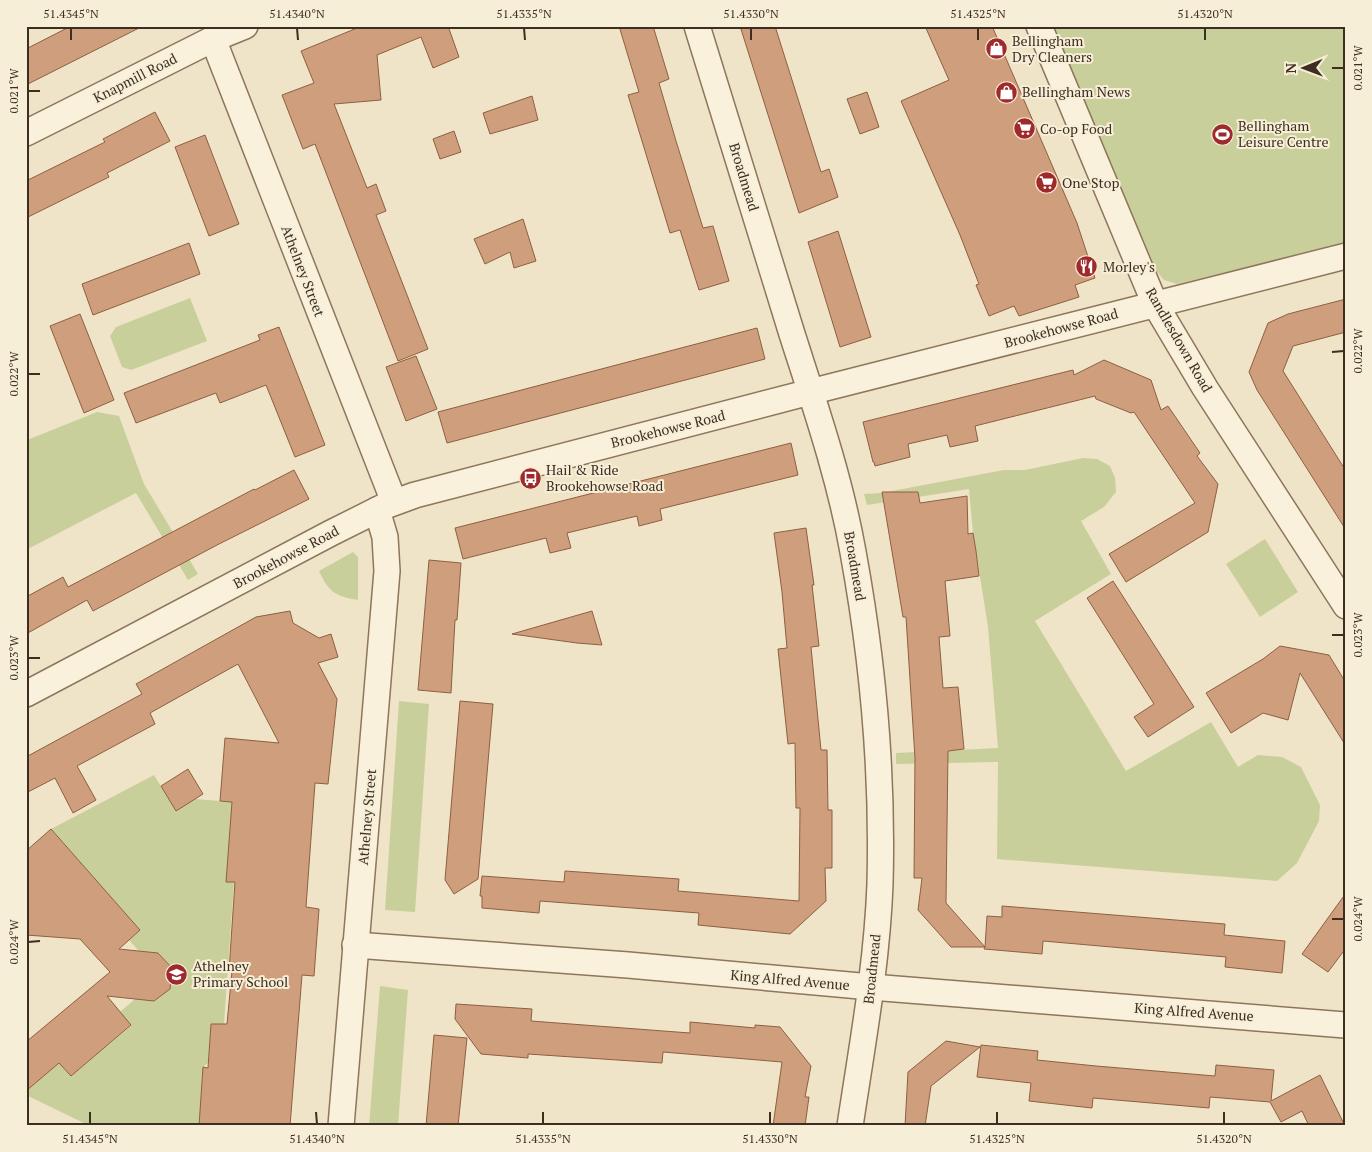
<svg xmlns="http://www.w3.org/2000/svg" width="1372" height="1152" font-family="'PT Serif',serif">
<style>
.green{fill:#c9cf9b}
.building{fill:#cf9f7d;stroke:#8d5f41}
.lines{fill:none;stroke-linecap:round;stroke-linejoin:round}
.street-casing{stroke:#8d765c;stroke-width:28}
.street{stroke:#faf1dc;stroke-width:25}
.ticks{fill:none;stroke:#3d2e20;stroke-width:2}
.labels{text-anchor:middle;stroke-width:4;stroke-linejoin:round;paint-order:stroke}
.poi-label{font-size:14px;fill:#3d2e20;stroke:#f7eed8;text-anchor:start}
.street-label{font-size:14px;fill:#3d2e20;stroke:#f7eed8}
.neatline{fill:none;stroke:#3d2e20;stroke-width:2}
.ticks-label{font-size:12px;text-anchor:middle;fill:#3d2e20}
</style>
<rect width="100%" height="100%" fill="#f0e4c8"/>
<g class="green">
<path d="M1054 26H1346V242L1177 284 1164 280 1152 266Z"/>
<path d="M190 298 207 341 131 370 122 367 110 336 116 327Z"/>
<path d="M97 412 119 416 144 484 198 574 188 580 136 493 26 550V438L27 440Z"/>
<path d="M1083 458 1097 459 1110 466 1115 478 1116 492 1104 507 1081 521 1111 574 1035 621 1126 771 1211 722 1238 767 1258 755 1282 757 1301 767 1320 805 1319 821 1297 863 1277 881 997 859 998 762 896 764V753L998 748 988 627 973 533 969 489 867 505 864 494 881 493 1004 470H1025Z"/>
<path d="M1265 539 1298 592 1260 617 1226 564Z"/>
<path d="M353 552 358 557V600C334 596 329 592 319 571Z"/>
<path d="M399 701 429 704 415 912 385 910Z"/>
<path d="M154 775 176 811 195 799 245 803 227 882H234L224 1024H211L208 1063 203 1067 199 1126H90L26 1095V1091L59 1063 71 1076 131 1026 120 1012 135 999 154 1001 170 989 172 968 159 953 139 951 129 940 140 930 51 829Z"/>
<path d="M380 986 408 990 398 1126H369Z"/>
</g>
<g class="building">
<path d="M71 26H143L26 85V49Z"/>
<path d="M362 26H448L459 57 433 68 421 37 377 55 381 100 334 104 367 188 376 184 386 211 376 215 428 349 398 361 315 144 303 149 282 95 314 83 301 51Z"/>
<path d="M619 26H653L669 79 659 83 676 141 703 228 713 226 729 281 699 290 680 230 670 233 628 95 639 92Z"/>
<path d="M740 26H775L821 172 829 169 838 197 799 213Z"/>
<path d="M925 26H992L1077 223 1095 278 1075 285 1079 297 1019 316 1014 306 989 316 976 285 979 284 960 235 901 101 949 80Z"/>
<path d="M867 92 879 127 860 134 847 99Z"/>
<path d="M532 96 538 120 490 134 483 113Z"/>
<path d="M155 112 170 141 107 173 109 177 26 218V181L105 142 103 139Z"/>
<path d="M454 131 461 152 440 159 433 139Z"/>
<path d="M205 135 239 224 209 236 175 147Z"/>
<path d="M523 219 536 261 514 268 510 252 485 264 474 239Z"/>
<path d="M838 231 871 337 840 347 808 242Z"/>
<path d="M189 243 200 274 93 315 82 284Z"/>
<path d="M1346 299V332L1293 346 1283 371 1346 471V530L1257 390 1249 372 1268 323 1288 314Z"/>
<path d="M80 314 114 400 84 413 50 326Z"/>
<path d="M279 327 325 445 295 457 266 385 220 403 216 393 136 423 124 393 260 340 258 335Z"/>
<path d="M757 328 765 359 447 443 438 412Z"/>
<path d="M416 356 437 409 406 421 386 367Z"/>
<path d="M1104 360 1151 380 1161 410 1168 406 1200 453 1197 456 1218 484 1208 532 1126 582 1109 554 1195 503 1134 412 1131 413 1096 399 1095 396 975 426 978 441 950 447 947 435 908 444 910 457 875 466 874 462H873L863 422 1073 370 1074 375Z"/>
<path d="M791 443 798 475 660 509 662 520 639 526 637 516 567 533 571 548 550 553 546 538 463 559 455 528Z"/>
<path d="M294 470 309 499 217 545 93 611 87 600 26 634V597L63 577 68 587 254 489 255 490Z"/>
<path d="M882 492H918L920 503 967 496 968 534 973 533 976 551 979 576 945 581 950 636 939 637 943 688 958 687 964 749 948 751 946 903 985 947 987 916 1002 917V906L1225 924 1224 935 1285 941 1282 973 1225 967 1226 957 1043 941 1042 954 984 949 985 947H951L918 910 922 878H914L915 758 906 617H903Z"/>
<path d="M806 528 814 585H812L819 646 811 647 821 750H827L828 810H832V868H825L826 901 790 934 698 925 699 913 540 901 539 913 482 908V896H480L482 876 564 882 565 871 679 879 678 891 799 901 800 808H796L795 743 788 744 778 649 787 648 782 592 774 533Z"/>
<path d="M429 560 461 563 457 620H455L451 693 418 690Z"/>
<path d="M1113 581 1194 707 1148 737 1134 717 1154 704 1087 598Z"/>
<path d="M290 611 293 623 319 638 331 634 338 657 318 663 337 699 328 784 315 783 306 907 319 909 314 976 302 975 290 1126H199L203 1067 208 1068 211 1024H227L232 971H229L235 882H226L232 802 220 801 225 738 279 743 238 664 150 713 155 724 77 766 96 800 73 813 55 778 26 793V757L142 694 136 684 256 617Z"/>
<path d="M592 611 602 645 577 643 512 634Z"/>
<path d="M1280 646 1329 655 1346 683V746L1300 673 1288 720 1263 713 1231 733 1206 693 1263 659Z"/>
<path d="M460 701 493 704 478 879 454 894 445 880Z"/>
<path d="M188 769 203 794 176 811 161 786Z"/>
<path d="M51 829 140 930 119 949 158 953 172 968 170 989 154 1001 107 996 131 1025 71 1076 59 1063 26 1091V1042L110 972 80 939 26 935V851Z"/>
<path d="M1346 893V948L1328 972 1302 954Z"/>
<path d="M456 1004 532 1009 531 1021 690 1033V1022L755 1028V1025L780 1027 811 1066 805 1097H809L805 1126H773L782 1062 663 1052 662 1063 528 1054V1058L481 1054 455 1019Z"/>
<path d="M434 1035 467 1038 458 1126H426Z"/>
<path d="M946 1041 980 1047 931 1086 925 1126H905L908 1072Z"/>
<path d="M981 1045 1038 1051 1037 1060 1096 1066 1215 1076 1216 1065 1274 1070 1271 1101 1320 1075 1345 1126H1309L1302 1111 1281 1122 1270 1102 1210 1097 1209 1108 1093 1098 1092 1108 1029 1101 1031 1083 977 1077Z"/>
</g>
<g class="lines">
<defs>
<g id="street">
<path d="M697 26C729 129 761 232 792 334 815 406 840 478 853 552 873 661 883 773 880 884 877 965 862 1046 850 1126"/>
<path d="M1039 26 1155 304 1205 388 1346 606"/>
<path d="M213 39 394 502"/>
<path d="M26 133 213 39 245 26"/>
<path d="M26 694 331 533 385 506 415 495 810 392 1346 256"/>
<path d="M355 945 628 965 871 987 1345 1025"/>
<path d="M341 1126 387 571 385 537 377 510"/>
</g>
</defs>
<use href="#street" class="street-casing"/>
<use href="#street" class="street"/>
</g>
<path class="ticks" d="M71 28V40M297 28 298 40M524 28 525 40M751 28V40M978 28V40M1205 28V40M1332 68H1344M28 91H40M1332 352 1344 351M28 374H40M1332 635H1344M28 658H40M1332 919H1344M28 942 40 941M90 1112V1124M316 1112 317 1124M543 1112V1124M770 1112V1124M997 1112V1124M1224 1112V1124"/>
<defs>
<symbol id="shop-disc" viewBox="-11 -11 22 22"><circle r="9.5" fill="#9e2a2b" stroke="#f7eed8"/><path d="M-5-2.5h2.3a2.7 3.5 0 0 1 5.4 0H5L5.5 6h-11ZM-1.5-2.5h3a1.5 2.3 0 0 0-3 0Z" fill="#fff"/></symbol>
<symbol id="supermarket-disc" viewBox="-11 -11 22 22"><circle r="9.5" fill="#9e2a2b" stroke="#f7eed8"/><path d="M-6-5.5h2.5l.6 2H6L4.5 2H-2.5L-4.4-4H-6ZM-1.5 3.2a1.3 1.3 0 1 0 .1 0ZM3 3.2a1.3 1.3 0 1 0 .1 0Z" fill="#fff"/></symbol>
<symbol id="stadium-disc" viewBox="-11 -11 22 22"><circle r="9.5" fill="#9e2a2b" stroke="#f7eed8"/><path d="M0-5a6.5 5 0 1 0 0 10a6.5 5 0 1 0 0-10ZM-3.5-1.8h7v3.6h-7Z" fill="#fff"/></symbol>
<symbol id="restaurant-disc" viewBox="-11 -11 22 22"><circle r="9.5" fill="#9e2a2b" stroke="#f7eed8"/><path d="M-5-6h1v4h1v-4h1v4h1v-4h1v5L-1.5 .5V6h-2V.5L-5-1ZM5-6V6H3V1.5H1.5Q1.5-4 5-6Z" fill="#fff"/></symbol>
<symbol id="bus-disc" viewBox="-11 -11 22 22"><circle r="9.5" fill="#9e2a2b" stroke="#f7eed8"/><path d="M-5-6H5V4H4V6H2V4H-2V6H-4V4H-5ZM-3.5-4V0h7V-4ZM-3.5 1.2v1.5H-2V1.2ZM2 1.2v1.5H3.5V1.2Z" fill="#fff"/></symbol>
<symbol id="school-disc" viewBox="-11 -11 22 22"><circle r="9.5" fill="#9e2a2b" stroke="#f7eed8"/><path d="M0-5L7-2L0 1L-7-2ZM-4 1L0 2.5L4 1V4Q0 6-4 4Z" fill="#fff"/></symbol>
</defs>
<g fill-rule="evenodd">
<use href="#shop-disc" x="984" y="36" width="25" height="25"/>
<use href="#shop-disc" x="994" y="80" width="25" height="25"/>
<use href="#supermarket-disc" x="1012" y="116" width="25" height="25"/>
<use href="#stadium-disc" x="1210" y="122" width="25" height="25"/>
<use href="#supermarket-disc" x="1034" y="170" width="25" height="25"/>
<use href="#restaurant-disc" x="1074" y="254" width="25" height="25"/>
<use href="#bus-disc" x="518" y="466" width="25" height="25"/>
<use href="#school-disc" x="164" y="962" width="25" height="25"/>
</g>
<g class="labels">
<g class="poi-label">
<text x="1012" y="46">Bellingham<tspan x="1012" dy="16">Dry Cleaners</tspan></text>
<text x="1022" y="97">Bellingham News</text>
<text x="1238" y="131">Bellingham<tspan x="1238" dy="16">Leisure Centre</tspan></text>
<text x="1040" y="134">Co-op Food</text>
<text x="1062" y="188">One Stop</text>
<text x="1103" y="272">Morley's</text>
<text x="546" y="475">Hail &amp; Ride<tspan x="546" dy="16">Brookehowse Road</tspan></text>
<text x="193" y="971">Athelney<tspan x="193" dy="16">Primary School</tspan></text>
</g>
<g class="street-label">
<text transform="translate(135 78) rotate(-27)" y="5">Knapmill Road</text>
<text transform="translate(744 177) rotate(73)" y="5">Broadmead</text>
<text transform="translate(303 271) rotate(69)" y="5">Athelney Street</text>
<text transform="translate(1061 328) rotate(-15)" y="5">Brookehowse Road</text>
<text transform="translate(1179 340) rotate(60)" y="5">Randlesdown Road</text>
<text transform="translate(668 429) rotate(-14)" y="5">Brookehowse Road</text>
<text transform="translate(286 557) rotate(-28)" y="5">Brookehowse Road</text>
<text transform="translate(855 566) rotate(80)" y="5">Broadmead</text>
<text transform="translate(367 817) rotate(-85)" y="5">Athelney Street</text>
<text transform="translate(872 969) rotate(-84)" y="5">Broadmead</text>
<text transform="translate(790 980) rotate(5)" y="5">King Alfred Avenue</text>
<text transform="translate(1194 1012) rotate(4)" y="5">King Alfred Avenue</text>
</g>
</g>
<rect width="1372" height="1152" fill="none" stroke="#f7eed8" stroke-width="55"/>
<g transform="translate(1304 68) rotate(269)" stroke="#f7eed8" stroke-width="4" paint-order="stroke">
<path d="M0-4L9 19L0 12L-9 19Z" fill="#3d2e20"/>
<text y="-8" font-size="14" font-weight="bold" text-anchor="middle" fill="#3d2e20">N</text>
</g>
<rect x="28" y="28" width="1316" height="1096" class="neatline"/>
<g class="ticks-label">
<text x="71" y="18">51.4345°N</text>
<text x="297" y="18">51.4340°N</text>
<text x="524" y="18">51.4335°N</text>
<text x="751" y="18">51.4330°N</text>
<text x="978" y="18">51.4325°N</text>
<text x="1205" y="18">51.4320°N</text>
<text transform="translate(1358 68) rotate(-90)" y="4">0.021°W</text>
<text transform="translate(14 91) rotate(-90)" y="4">0.021°W</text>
<text transform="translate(1358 351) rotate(-90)" y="4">0.022°W</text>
<text transform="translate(14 374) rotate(-90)" y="4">0.022°W</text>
<text transform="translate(1358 635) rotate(-90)" y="4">0.023°W</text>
<text transform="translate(14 658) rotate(-90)" y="4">0.023°W</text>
<text transform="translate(1358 919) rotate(-90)" y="4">0.024°W</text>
<text transform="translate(14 942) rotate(-90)" y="4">0.024°W</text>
<text x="90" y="1143">51.4345°N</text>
<text x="317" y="1143">51.4340°N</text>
<text x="543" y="1143">51.4335°N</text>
<text x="770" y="1143">51.4330°N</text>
<text x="997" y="1143">51.4325°N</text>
<text x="1224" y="1143">51.4320°N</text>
</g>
</svg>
